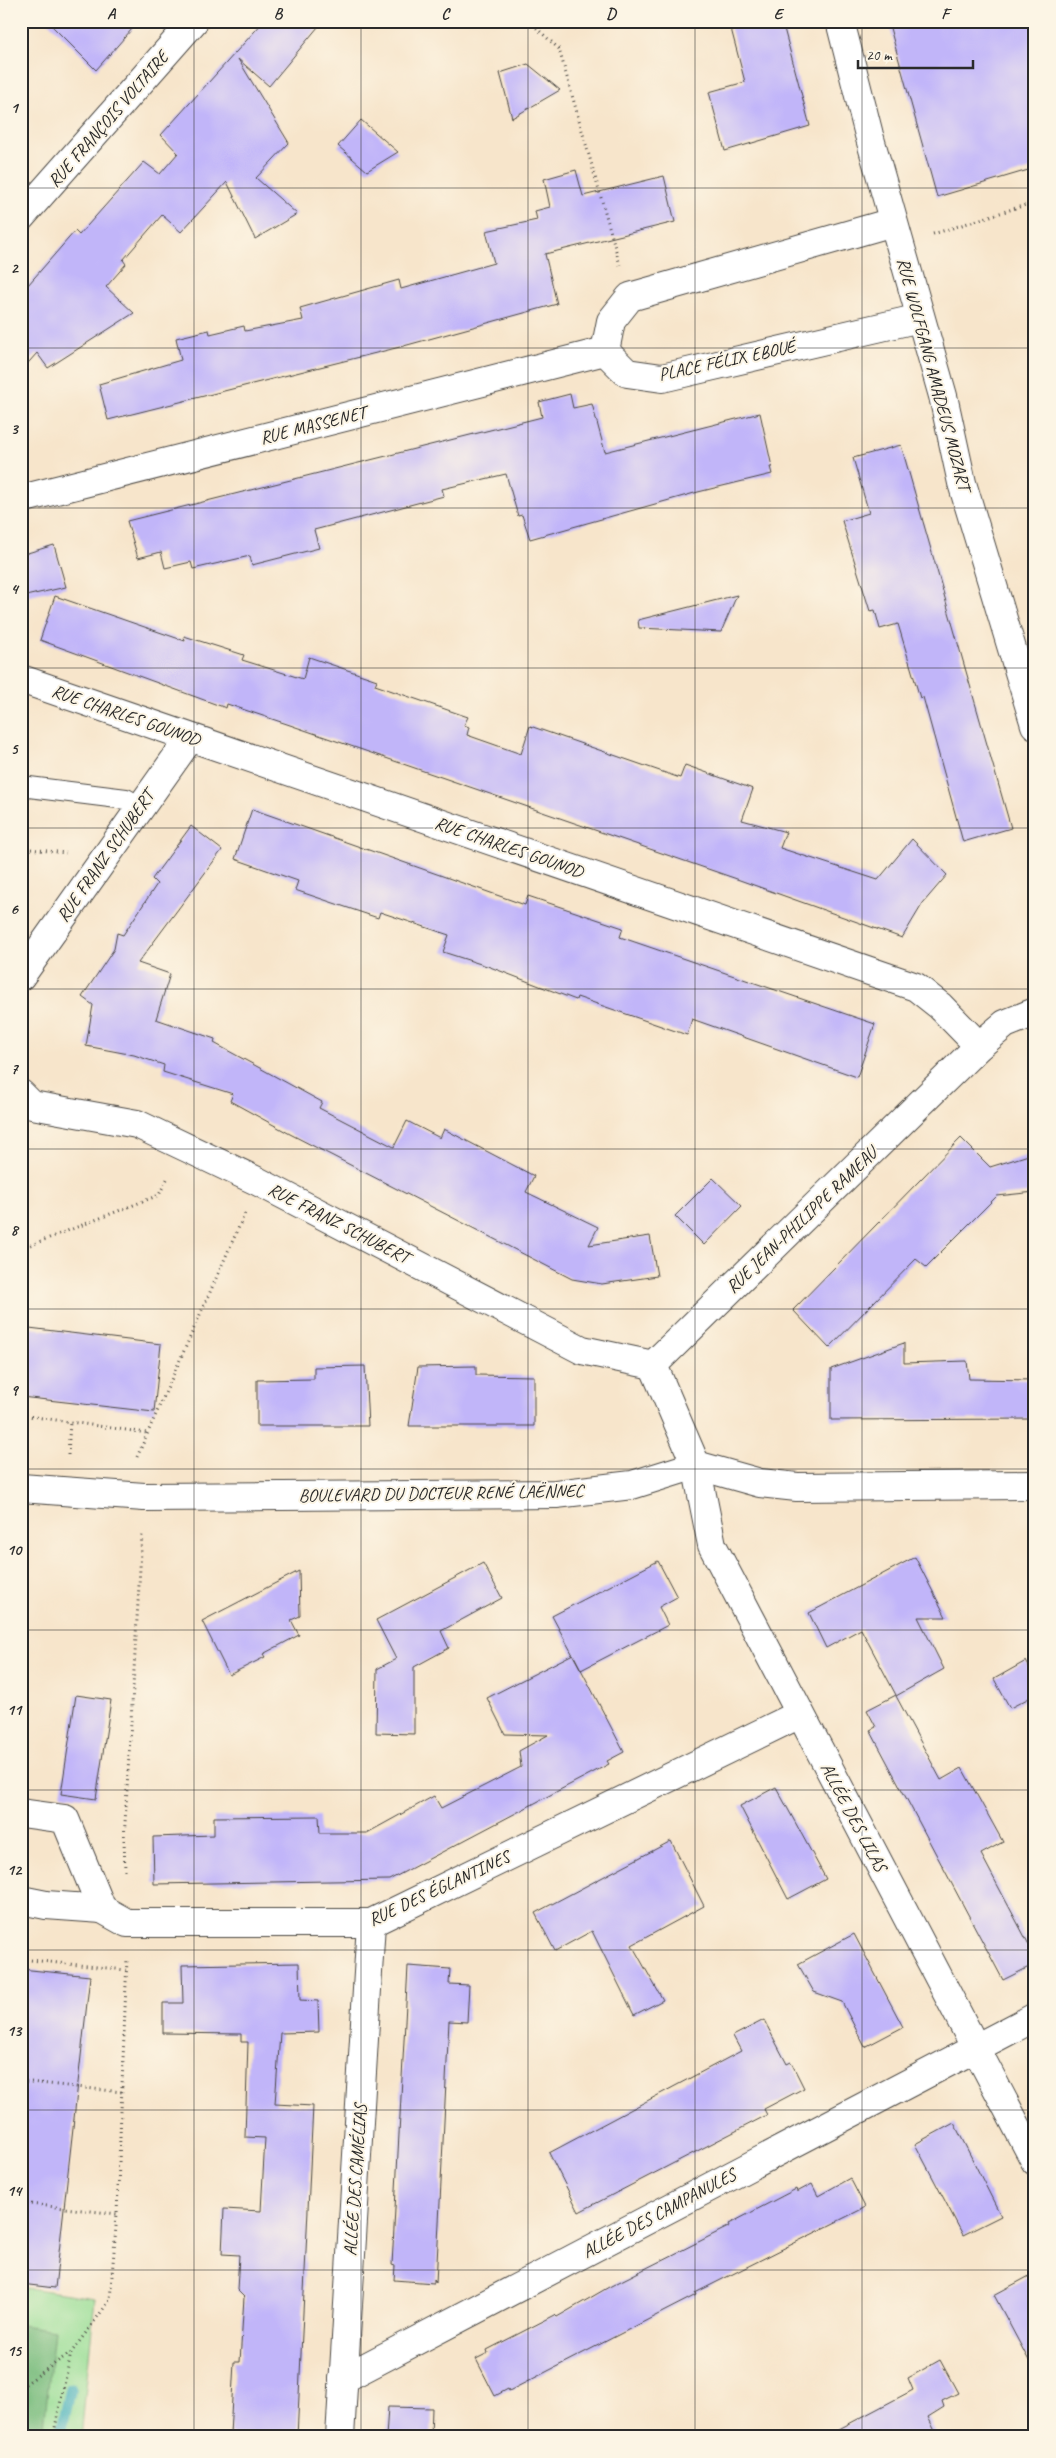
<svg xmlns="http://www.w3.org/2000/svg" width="1056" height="2458" font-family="Caveat,sans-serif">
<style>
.green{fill:#99de96;stroke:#628460}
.forest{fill:#7abd7f;stroke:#527455}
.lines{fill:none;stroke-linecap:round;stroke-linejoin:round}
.stream{stroke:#3eaeba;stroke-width:11}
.building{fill:#c1b5f9}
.lane-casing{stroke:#4a4743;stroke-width:22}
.street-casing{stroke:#4a4743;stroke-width:30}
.secondary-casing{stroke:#4a4743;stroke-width:30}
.path{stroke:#4a4743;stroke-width:3;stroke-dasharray:1 4;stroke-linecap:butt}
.lane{stroke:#fff;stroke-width:20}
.street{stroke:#fff;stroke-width:28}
.secondary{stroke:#fff;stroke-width:28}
.grid{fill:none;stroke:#2b2b2b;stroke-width:1;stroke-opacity:0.55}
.labels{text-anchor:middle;stroke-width:4;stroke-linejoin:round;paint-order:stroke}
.street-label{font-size:18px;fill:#2b2b2b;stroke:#fcf5e5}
.neatline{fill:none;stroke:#2b2b2b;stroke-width:2}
.grid-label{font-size:16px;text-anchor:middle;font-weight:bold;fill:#2b2b2b}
</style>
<rect width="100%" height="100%" fill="#fcf5e5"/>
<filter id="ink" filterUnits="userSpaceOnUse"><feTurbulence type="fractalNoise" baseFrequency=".02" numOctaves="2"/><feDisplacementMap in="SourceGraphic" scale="10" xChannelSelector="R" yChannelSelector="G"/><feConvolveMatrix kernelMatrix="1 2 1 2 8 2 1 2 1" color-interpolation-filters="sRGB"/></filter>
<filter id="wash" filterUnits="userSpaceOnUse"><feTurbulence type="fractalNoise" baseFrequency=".0096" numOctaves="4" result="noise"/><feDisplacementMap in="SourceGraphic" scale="20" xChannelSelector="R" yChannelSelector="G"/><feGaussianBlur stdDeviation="1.12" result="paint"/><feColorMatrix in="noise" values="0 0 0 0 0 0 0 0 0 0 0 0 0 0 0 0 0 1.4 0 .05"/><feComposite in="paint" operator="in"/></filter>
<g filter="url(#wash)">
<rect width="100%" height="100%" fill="#f7e5cb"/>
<path class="green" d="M21 2287 95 2298 81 2437H21Z"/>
<path class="forest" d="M21 2325 54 2330 43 2437H21Z"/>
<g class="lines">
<path class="stream" d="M60 2437 71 2388"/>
</g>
<g id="blocks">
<g class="building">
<path d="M47 21H139L96 70Z"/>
<path d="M264 21H323L269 86 238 59 289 143 256 178 297 214 255 239 227 182 181 232 162 215 123 260 126 264 106 287 134 313 48 368 37 353 21 371V293L75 231 79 235 144 162 160 174 178 153 161 135Z"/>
<path d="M729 21H782L810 126 725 151 709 92 745 82Z"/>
<path d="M896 21H1035V168L937 197 890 28 897 26Z"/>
<path d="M528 64 560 90 512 118 500 73Z"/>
<path d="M361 120 398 152 367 171 338 146Z"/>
<path d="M576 170 583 196 664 176 675 222 545 254 557 304 400 347 108 420 99 384 181 360 176 338 209 330 210 334 244 326 245 331 303 320 300 308 399 280 401 289 494 263 486 231 537 220 535 211 550 207 544 179Z"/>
<path d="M570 394 573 408 592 404 605 452 760 413 772 467H770L772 474 698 492 530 539 522 515 518 516 506 474 442 489 444 496 314 530 319 548 252 565 250 556 193 569 191 562 165 568 161 552 138 558 127 521 542 417 539 402Z"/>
<path d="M901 445 1011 828 963 842 923 697 920 698 898 624 880 629 875 610 870 611 842 521 869 513 853 458Z"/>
<path d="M54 545 66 587 21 597V555Z"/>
<path d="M737 595 721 632 639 628 638 620Z"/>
<path d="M55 596 185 641 184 636 244 655 242 660 303 679 309 657 377 680 375 685 468 717 464 725 469 727 467 735 521 754 530 726 680 778 685 765 753 789 742 820 786 832 780 848 878 880 912 839 947 875 923 903 902 938 734 878 287 724 227 704 226 708 40 640Z"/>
<path d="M252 809 525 905 528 896 623 928 620 937 875 1024 857 1077 692 1019 687 1035 577 997 576 1000 490 967 443 952 449 935 380 912 378 918 295 890 298 881 235 859Z"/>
<path d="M191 826 222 850 138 963 170 974 156 1019 215 1039 214 1043 322 1102 319 1108 394 1147 407 1121 440 1138 444 1129 534 1176 526 1192 598 1227 589 1245 650 1236 657 1276 602 1284 572 1279 290 1134 230 1101 233 1094 163 1072 164 1065 134 1055 86 1046 93 1005 82 997 114 949 117 933 123 935 157 884 152 879Z"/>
<path d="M961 1138 990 1167 1035 1153V1192L997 1196 926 1267 916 1259 829 1348 793 1310Z"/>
<path d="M713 1178 742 1206 704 1245 675 1216Z"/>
<path d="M21 1327 161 1344 154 1412 21 1397Z"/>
<path d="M904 1343V1363L967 1361 969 1379 1035 1380V1419L831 1420V1369Z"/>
<path d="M365 1366 368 1426H257V1380L314 1379V1367Z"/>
<path d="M476 1366V1375L534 1376V1426H409L418 1367Z"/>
<path d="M915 1557 946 1617H918L944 1669 896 1696 941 1780 962 1768 1003 1842 981 1854 1035 1956V1964L1003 1980 870 1730 876 1727 867 1710 896 1695 861 1629 826 1648 809 1613Z"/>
<path d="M658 1561 677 1597 659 1607 668 1625 581 1670 552 1616Z"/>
<path d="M483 1563 502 1598 441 1631 449 1648 414 1667V1734L376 1733 377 1669 396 1659 376 1620Z"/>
<path d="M299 1571 300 1616 291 1620 299 1635 263 1654 265 1657 229 1675 202 1621Z"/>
<path d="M573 1654 624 1752 607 1761 609 1764 389 1880 154 1884 153 1837 214 1835V1817L319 1816 320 1833H367L434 1796 441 1808 521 1767 519 1751 548 1735 505 1734 487 1698Z"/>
<path d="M1026 1661 1035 1678V1695L1010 1708 994 1679Z"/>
<path d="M76 1695 111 1700 96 1799 61 1794Z"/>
<path d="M776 1787 826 1879 788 1899 740 1806Z"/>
<path d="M671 1841 704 1906 632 1945 663 2000 634 2015 592 1931 555 1951 535 1913Z"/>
<path d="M854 1934 903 2027 865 2047 842 2002 814 1992 798 1964Z"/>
<path d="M299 1963 300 2000 318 2001 319 2032 280 2033 275 2104 313 2106 297 2437 230 2434 234 2362H240L244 2297 237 2290 239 2255 222 2254 224 2209 261 2211 265 2138 245 2137 248 2042H241V2034L163 2033V2003H183L182 1965Z"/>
<path d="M408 1966 450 1969 449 1984 469 1985 467 2022 449 2021 436 2283 434 2279V2283L394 2280 395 2266 392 2265Z"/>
<path d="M21 1969 90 1976 55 2288 21 2284Z"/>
<path d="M764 2020 787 2064 791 2062 804 2088 764 2109 767 2115 579 2212 549 2153 741 2051 733 2036Z"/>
<path d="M954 2123 1001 2216 963 2235 915 2144Z"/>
<path d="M850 2178 865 2207 862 2209 695 2293 696 2295 509 2391 508 2389 495 2396 476 2359 488 2353 487 2350 555 2315 557 2317 609 2287 730 2226 729 2224 796 2189 797 2192 812 2184 818 2196Z"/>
<path d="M1035 2273V2372L994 2295Z"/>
<path d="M940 2360 958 2393 942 2401 944 2407 928 2417 938 2437H824L913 2390 908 2378Z"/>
<path d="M388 2407 432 2408 431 2437H386Z"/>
</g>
</g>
</g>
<g filter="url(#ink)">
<use href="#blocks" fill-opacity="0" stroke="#4a4743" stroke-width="1"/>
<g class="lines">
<defs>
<path id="lane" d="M21 786 126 799 140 807"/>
<g id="street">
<path d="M21 217 194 21"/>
<path d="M605 351 611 321 630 297 893 222"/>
<path d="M605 351 627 373 662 378 920 318"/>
<path d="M21 499 605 351"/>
<path d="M21 679 916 987 940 1006 979 1046"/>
<path d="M21 976 190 738"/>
<path d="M21 1094 32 1105 137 1124 257 1181 582 1350 653 1365"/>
<path d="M21 1813 65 1819 102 1909 127 1923H371L800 1714"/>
<path d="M21 1900 46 1905 102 1909"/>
<path d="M343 2379 1035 2017"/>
<path d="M340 2437 371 1923"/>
</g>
<g id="secondary">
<path d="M840 21 869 135 943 396 962 483 1035 725"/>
<path d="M1035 1012 1005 1024 979 1046 653 1365 696 1465 712 1545 1035 2161"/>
<path d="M21 1488 144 1497 556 1494 632 1485 696 1465 760 1483 797 1487 1035 1485"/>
</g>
</defs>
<use href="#lane" class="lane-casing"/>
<use href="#street" class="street-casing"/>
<use href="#secondary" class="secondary-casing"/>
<g class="path">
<path d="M529 21 559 49 620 265"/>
<path d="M933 234 1035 202"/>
<path d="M21 848 66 853"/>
<path d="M21 1249 159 1195 168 1177"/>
<path d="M21 1415 147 1433"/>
<path d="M68 1455 70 1422"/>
<path d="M137 1457 245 1213"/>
<path d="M125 1871 124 1840 142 1534"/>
<path d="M21 1959 126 1970"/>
<path d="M21 2081 122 2092"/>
<path d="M21 2203 117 2214"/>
<path d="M21 2387 70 2353"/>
<path d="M53 2437 71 2353 110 2300 117 2214 127 1958"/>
</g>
<use href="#lane" class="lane"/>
<use href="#street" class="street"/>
<use href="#secondary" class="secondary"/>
</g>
</g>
<path class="grid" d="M194 21V2437M361 21V2437M528 21V2437M695 21V2437M862 21V2437M21 188H1035M21 348H1035M21 508H1035M21 668H1035M21 828H1035M21 989H1035M21 1149H1035M21 1309H1035M21 1469H1035M21 1630H1035M21 1790H1035M21 1950H1035M21 2110H1035M21 2270H1035"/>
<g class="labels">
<g class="street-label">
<text transform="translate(108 119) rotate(-49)" y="6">RUE FRANÇOIS VOLTAIRE</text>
<text transform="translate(727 360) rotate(-12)" y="6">PLACE FÉLIX EBOUÉ</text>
<text transform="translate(934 374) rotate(75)" y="6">RUE WOLFGANG AMADEUS MOZART</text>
<text transform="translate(313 425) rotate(-14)" y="6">RUE MASSENET</text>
<text transform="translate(126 715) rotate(19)" y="6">RUE CHARLES GOUNOD</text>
<text transform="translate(509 847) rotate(19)" y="6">RUE CHARLES GOUNOD</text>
<text transform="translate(105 856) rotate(-55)" y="6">RUE FRANZ SCHUBERT</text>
<text transform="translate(801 1220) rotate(-44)" y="6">RUE JEAN-PHILIPPE RAMEAU</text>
<text transform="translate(339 1223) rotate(27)" y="6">RUE FRANZ SCHUBERT</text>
<text transform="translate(441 1493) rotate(-1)" y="6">BOULEVARD DU DOCTEUR RENÉ LAËNNEC</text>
<text transform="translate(854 1817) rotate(62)" y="6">ALLÉE DES LILAS</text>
<text transform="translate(439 1888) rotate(-25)" y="6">RUE DES ÉGLANTINES</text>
<text transform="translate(355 2180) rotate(-86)" y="6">ALLÉE DES CAMÉLIAS</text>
<text transform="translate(659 2213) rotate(-28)" y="6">ALLÉE DES CAMPANULES</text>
</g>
</g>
<rect width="1056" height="2458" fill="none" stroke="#fcf5e5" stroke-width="55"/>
<path d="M858 60v8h115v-8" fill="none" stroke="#2b2b2b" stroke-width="2.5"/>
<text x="866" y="60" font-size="15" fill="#2b2b2b" stroke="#fcf5e5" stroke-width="4" paint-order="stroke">20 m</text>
<rect x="28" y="28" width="1000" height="2402" class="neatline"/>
<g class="grid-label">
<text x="111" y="19">A</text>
<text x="278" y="19">B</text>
<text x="445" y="19">C</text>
<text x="611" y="19">D</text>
<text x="778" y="19">E</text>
<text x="945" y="19">F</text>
<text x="14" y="113">1</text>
<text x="14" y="273">2</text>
<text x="14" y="434">3</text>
<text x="14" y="594">4</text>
<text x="14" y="754">5</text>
<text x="14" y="914">6</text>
<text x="14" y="1074">7</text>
<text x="14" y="1235">8</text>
<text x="14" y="1395">9</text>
<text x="14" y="1555">10</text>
<text x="14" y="1715">11</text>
<text x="14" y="1875">12</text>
<text x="14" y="2036">13</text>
<text x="14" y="2196">14</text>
<text x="14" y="2356">15</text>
</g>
</svg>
